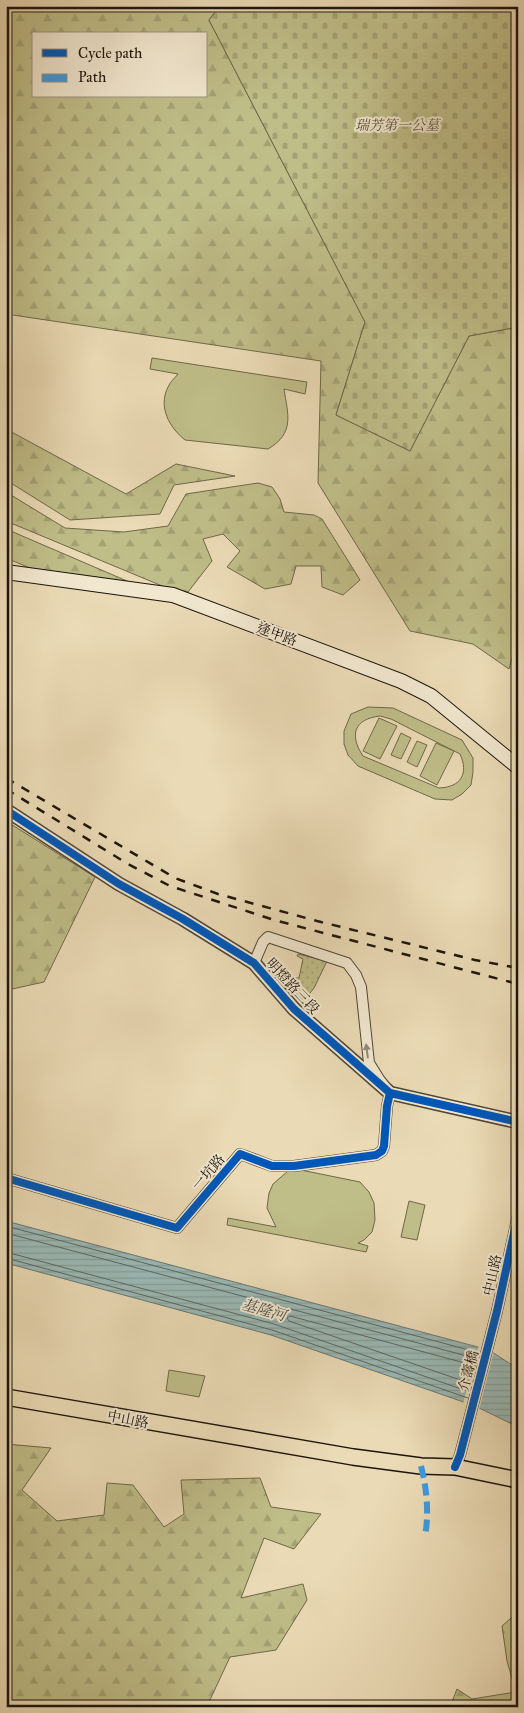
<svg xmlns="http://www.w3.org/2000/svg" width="524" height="1713" font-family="'IM FELL Great Primer','Noto Serif TC',serif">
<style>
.grass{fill:url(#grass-dots);stroke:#6e684a}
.forest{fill:url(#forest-firs);stroke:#6e684a;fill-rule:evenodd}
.cemetery{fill:url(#cemetery-stones);stroke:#6e684a}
.green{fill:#bfbd88;stroke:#6e684a;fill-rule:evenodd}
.water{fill:url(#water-rules);stroke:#687772}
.pier{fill:#eadab5}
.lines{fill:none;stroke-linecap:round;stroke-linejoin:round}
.shore{stroke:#5b6661;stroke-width:1}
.minor-casing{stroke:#504636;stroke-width:12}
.tertiary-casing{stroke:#504636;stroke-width:15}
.secondary-casing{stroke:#1c140c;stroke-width:16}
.primary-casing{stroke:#1c140c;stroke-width:18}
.minor{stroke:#f1e7cf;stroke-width:10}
.tertiary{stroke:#f1e7cf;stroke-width:12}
.secondary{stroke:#f1e7cf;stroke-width:14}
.primary{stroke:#eadab5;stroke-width:15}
.rail{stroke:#1c140c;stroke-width:2.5;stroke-dasharray:9 9;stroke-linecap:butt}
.quiet{stroke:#3c9ade;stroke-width:6;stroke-dasharray:12 6;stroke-linecap:butt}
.cycleway-casing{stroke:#f1e7cf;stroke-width:11}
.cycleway{stroke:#0057b8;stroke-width:8}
.oneway{fill:#918877}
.labels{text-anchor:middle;stroke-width:4;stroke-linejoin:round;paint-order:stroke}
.park-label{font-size:14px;font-style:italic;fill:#554f37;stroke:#f1e7cf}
.street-label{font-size:14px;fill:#1c140c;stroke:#f1e7cf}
.water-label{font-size:15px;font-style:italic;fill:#484e48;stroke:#f1e7cf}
</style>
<defs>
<pattern id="grass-dots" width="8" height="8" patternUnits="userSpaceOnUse" patternTransform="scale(1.25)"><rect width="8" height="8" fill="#bfbd88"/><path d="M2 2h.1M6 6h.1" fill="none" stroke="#a4a274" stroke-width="1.8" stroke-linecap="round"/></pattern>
<pattern id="forest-firs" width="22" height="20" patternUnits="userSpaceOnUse" patternTransform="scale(1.25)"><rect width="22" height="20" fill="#bfbd88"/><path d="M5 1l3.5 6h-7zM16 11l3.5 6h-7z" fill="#a4a274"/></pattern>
<pattern id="cemetery-stones" width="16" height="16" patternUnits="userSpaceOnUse" patternTransform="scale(1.25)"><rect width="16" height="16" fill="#bfbd88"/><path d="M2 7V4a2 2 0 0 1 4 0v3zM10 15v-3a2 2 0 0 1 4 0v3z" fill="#a4a274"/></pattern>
<pattern id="water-rules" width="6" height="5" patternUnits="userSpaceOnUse" patternTransform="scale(1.25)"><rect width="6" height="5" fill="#9ab9b6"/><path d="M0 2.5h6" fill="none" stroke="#849e9b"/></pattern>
</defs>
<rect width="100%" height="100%" fill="#eadab5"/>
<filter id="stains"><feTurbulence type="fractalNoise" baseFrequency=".004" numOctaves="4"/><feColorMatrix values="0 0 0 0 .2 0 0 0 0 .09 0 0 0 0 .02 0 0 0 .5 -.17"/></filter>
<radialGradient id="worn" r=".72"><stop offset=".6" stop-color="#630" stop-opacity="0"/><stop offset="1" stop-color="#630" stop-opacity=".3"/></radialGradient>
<path class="grass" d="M298 954 327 961 314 988 299 1007 285 989 290 978H299L303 959 297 956Z"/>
<g class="forest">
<path d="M6 6H220L209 20 365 322 336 415 410 451 469 336 518 327V636L509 669 473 644 410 631 318 483 321 361 6 314ZM34 34H206V96H34Z"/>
<path d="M6 429 126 494 176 464 235 476 174 485 160 514 70 520 6 480Z"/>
<path d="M258 483 272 487 280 499 284 512 314 515 322 519 360 580 343 595 322 587 321 566H296L291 584 265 589 227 567 240 551 223 534 203 539 212 561 188 592 167 588 6 521V492L65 528 124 532 168 526 186 494Z"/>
<path d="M6 529 141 587 35 570 6 558Z"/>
<path d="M6 821 95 877 44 982 12 989 6 992Z"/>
<path d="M6 1444 51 1448 22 1490 57 1521 104 1515 107 1483 133 1485 164 1527 184 1514 181 1480 260 1478 271 1507 321 1514 294 1549 264 1538 241 1598 303 1584 307 1600 276 1650 230 1657 209 1702 210 1707H6Z"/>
<path d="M518 1612V1707H450L457 1689 472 1699 516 1692 507 1661 502 1626Z"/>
</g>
<path class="cemetery" d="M220 6H518V327L469 336 410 451 336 415 365 322 209 20Z"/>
<g class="green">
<path d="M152 358 307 382 305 394 284 389C288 415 295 433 268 449L185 440C169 427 158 407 168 387 170 382 175 378 178 374L150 369Z"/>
<path d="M368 707 393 708 462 740 473 758V772L471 785 462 794 452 800 435 799 358 766 348 755 344 744V731L351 714ZM380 716 391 719 460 754C469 774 461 787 439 788L363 756C349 735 354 719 380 716Z"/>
<path d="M379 718 397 726 380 759 363 751Z"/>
<path d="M401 733 411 738 401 759 391 755Z"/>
<path d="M417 741 427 745 417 767 407 762Z"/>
<path d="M436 743 454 751 437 785 420 776Z"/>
<path d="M301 1170 360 1182 369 1192 374 1203 375 1220 372 1232 364 1240 358 1243 368 1246 366 1252 227 1225 228 1218 276 1227 267 1208 269 1193 273 1184 288 1171Z"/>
<path d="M409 1201 425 1205 417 1240 401 1237Z"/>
<path d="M169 1370 205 1376 199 1397 166 1391Z"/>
</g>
<path class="water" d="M6 1221 489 1350 518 1369V1427L475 1406 271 1335 6 1263Z"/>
<path class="pier" d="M479 1345 494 1351 479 1410 463 1404Z"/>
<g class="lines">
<g class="shore">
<path d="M6 1226 480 1353"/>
<path d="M6 1233 478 1359"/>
<path d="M6 1252 274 1324 470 1392"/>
<path d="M6 1258 272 1330 468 1398"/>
<path d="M472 1384 289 1321 287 1318 290 1316 476 1366"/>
</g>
<defs>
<g id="minor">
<path d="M6 1178 177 1228 240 1154 272 1166H294L376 1155 382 1151 384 1146 387 1106 390 1093 379 1079 369 1063 361 987 356 975 347 963 268 937 263 942 254 963"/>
<path d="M455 1467 460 1455 497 1311 518 1215"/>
</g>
<path id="tertiary" d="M6 810 119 884 183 919 254 963 294 1009 390 1093 518 1122"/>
<path id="secondary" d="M6 572 173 595 401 681 431 696 518 767"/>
<path id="primary" d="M6 1397 353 1457 421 1466 455 1467 518 1480"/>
</defs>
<use href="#minor" class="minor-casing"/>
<use href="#tertiary" class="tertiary-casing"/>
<use href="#secondary" class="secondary-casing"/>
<use href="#primary" class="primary-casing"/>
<use href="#minor" class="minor"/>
<use href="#tertiary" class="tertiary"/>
<use href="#secondary" class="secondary"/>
<use href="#primary" class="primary"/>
<g class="rail">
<path d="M6 778 175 878 218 894 317 921 475 960 518 968"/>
<path d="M6 789 128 864 170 886 274 920 518 984"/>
</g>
<path class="quiet" d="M421 1466C427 1490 429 1512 425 1537"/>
<defs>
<g id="cycleway">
<path d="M6 810 119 884 183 919 254 963 294 1009 390 1093 518 1122"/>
<path d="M6 1178 177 1228 240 1154 272 1166H294L376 1155 382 1151 384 1146 387 1106 390 1093"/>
<path d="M455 1467 460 1455 497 1311 518 1215"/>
</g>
</defs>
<use href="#cycleway" class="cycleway-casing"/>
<use href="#cycleway" class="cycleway"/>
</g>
<defs><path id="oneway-solid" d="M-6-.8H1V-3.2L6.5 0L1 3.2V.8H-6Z" transform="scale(1.25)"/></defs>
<use class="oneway" href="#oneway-solid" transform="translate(367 1051) rotate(-97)"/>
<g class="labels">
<g class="park-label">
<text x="397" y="130">瑞芳第一公墓</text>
</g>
<g class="street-label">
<text transform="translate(277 634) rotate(20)" y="5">逢甲路</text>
<text transform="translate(293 986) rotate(47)" y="5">明燈路三段</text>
<text transform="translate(208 1172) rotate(-49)" y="5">一坑路</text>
<text transform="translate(492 1275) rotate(-78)" y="5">中山路</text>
<text transform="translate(468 1371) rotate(-75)" y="5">介壽橋</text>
<text transform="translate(128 1419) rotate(11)" y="5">中山路</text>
</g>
<g class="water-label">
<text transform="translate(264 1310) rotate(16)" y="5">基隆河</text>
</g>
</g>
<rect width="524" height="1713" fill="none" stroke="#eadab5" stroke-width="25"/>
<rect x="8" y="8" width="509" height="1698" fill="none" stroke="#1c140c" stroke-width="2.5"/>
<rect x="12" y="12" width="499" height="1688" fill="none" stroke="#1c140c"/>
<rect x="32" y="32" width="175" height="65" fill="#f1e7cf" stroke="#9c9381"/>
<rect x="42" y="49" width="25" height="8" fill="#0057b8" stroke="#9c9381"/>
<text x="78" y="58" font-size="15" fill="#1c140c">Cycle path</text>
<rect x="42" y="74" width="25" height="8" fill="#3c9ade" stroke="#9c9381"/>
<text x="78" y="82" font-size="15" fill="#1c140c">Path</text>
<rect width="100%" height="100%" filter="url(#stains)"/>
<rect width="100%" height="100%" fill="url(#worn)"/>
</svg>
